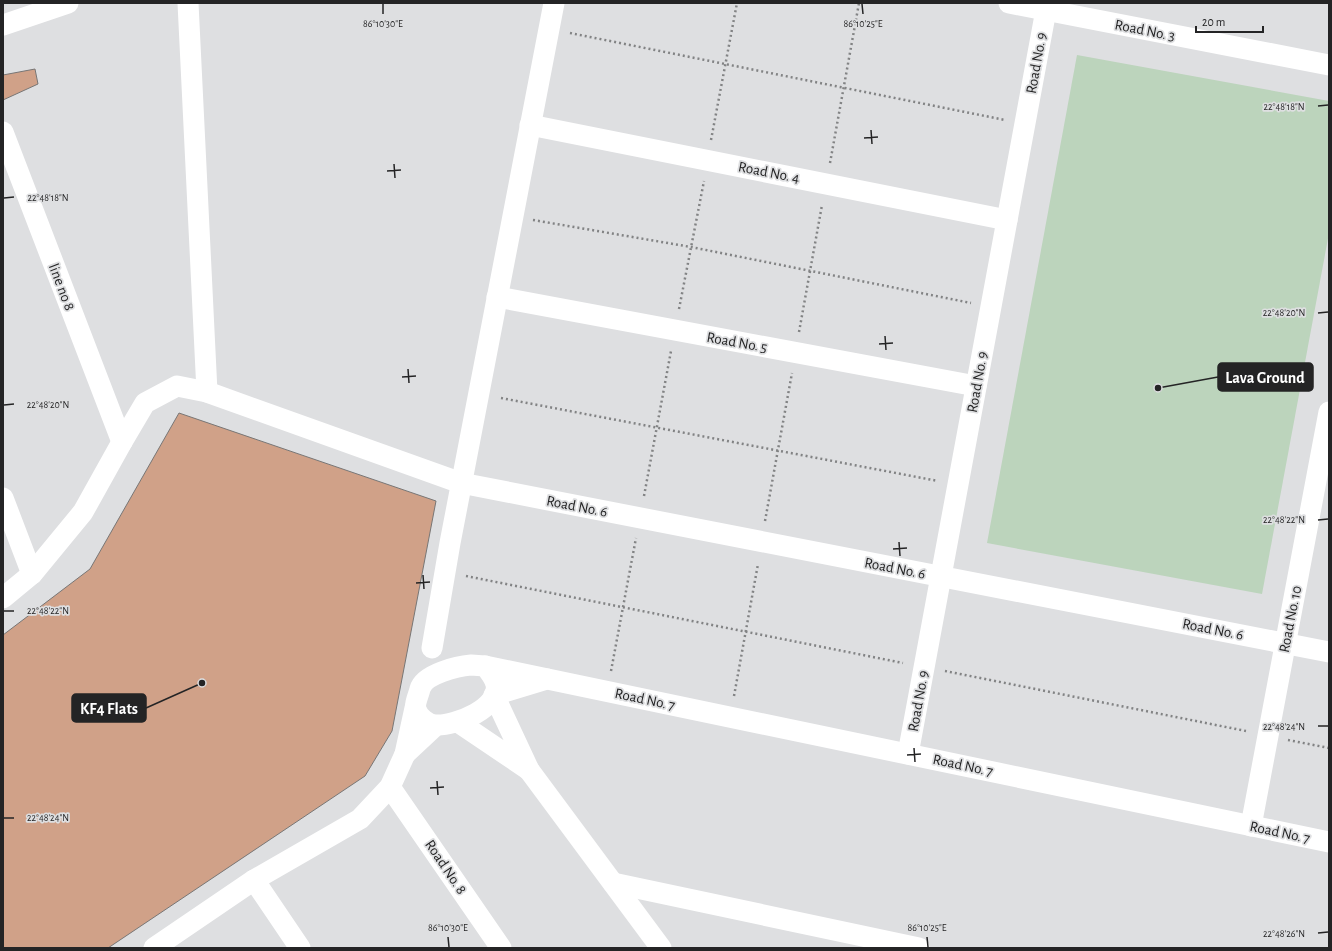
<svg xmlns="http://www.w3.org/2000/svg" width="1332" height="951" font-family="'Alegreya Sans',sans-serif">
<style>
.green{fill:#bcd4bc}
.building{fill:#d0a188;stroke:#787675}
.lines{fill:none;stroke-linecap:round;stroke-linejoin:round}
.path{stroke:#828384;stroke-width:2.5;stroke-dasharray:2 3;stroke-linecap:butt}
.minor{stroke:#fff;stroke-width:21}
.ticks{fill:none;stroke:#242425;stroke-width:1.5}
.labels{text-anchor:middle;stroke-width:3.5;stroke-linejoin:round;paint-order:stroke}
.street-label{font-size:15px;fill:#242425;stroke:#dedfe1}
.ticks-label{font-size:10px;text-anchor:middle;fill:#242425;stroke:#dedfe1;stroke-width:3.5;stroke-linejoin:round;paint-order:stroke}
.leader{fill:none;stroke:#242425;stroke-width:1.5}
.callout-dot{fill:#242425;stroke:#dedfe1;stroke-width:1.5}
.callout{fill:#242425;stroke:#242425;stroke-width:1.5}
.callout-label{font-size:16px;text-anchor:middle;font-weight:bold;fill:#fff}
</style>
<rect width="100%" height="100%" fill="#dedfe1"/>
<path class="green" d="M1077 55 1329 101V233L1262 594 987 543Z"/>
<g class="building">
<path d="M35 69 38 84 3 100V75Z"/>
<path d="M179 413 436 501 392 731 365 776 108 948H3V635L90 569Z"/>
</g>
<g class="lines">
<g class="path">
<path d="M570 33 1005 120"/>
<path d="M711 140 737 3"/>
<path d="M830 163 859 3"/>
<path d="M533 220 691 247 971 303"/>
<path d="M679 309 704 181"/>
<path d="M799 332 822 205"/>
<path d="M501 398 938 481"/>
<path d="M644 496 671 351"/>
<path d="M765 521 792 373"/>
<path d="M466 576 903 663"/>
<path d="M611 671 636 538"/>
<path d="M945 671 1246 731"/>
<path d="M734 696 758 564"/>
<path d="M1288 740 1329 748"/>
</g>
<g class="minor">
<path d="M188 3 207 392"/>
<path d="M1009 3 1329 65"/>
<path d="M3 25 68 3"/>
<path d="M530 125 1007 220"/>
<path d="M3 132 122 442"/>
<path d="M497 297 976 386"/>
<path d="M3 498 32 574"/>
<path d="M3 598 32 574 83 512 122 442 145 403 177 386 207 392 461 483 1329 652"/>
<path d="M432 648 450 543 554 3"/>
<path d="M471 665 485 666C489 671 494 677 496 684 501 708 455 726 436 725 428 725 418 717 416 709 414 704 419 694 420 689 424 674 458 666 471 665Z"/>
<path d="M485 666 1329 842"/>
<path d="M415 708 405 754 435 726"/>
<path d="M458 722 529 770 494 695 547 679"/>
<path d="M908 754 1046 10"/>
<path d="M529 770 661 948"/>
<path d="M390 787 501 948"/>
<path d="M1251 826 1329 412"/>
<path d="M254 880 300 948"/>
<path d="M613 883 919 948"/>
<path d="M154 948 254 880 360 819 390 787 405 754"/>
</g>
</g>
<path class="ticks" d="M383 4V14M862 4 863 14M1318 106 1328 105M871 130 872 144M864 138 878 137M394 164 395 178M387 171 401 170M4 198 14 197M1318 313 1328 312M885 336 886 350M879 344 893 343M408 369 409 383M402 377 416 376M4 405 14 404M1318 520 1328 519M899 542 900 556M893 549 907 548M423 575 424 589M416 583 430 582M4 611H14M1318 726H1328M914 748 915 762M907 755 921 754M437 781 438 795M430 788 444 787M4 818H14M1318 933 1328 932M448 937 449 947M927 937 928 947"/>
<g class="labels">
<g class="street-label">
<text transform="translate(1145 30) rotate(11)" y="5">Road No. 3</text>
<text transform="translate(1036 63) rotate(-80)" y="5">Road No. 9</text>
<text transform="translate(769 172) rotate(11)" y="5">Road No. 4</text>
<text transform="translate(62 287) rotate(69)" y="5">line no 8</text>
<text transform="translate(737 342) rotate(10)" y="5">Road No. 5</text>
<text transform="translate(977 382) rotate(-80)" y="5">Road No. 9</text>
<text transform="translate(577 506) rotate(11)" y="5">Road No. 6</text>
<text transform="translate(895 568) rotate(11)" y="5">Road No. 6</text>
<text transform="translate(1290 619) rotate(-79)" y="5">Road No. 10</text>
<text transform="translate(1213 629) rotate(11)" y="5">Road No. 6</text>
<text transform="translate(645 699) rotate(12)" y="5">Road No. 7</text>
<text transform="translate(918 701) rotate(-80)" y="5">Road No. 9</text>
<text transform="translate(963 765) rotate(12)" y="5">Road No. 7</text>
<text transform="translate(1280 832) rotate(12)" y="5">Road No. 7</text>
<text transform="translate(446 867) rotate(56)" y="5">Road No. 8</text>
</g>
</g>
<g class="ticks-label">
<text x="383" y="27">86°10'30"E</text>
<text x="863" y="27">86°10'25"E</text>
<text x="1284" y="110">22°48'18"N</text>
<text x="48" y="201">22°48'18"N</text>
<text x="1284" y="316">22°48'20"N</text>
<text x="48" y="408">22°48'20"N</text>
<text x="1284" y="523">22°48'22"N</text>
<text x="48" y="614">22°48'22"N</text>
<text x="1284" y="730">22°48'24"N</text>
<text x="48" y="821">22°48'24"N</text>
<text x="448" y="931">86°10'30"E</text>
<text x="927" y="931">86°10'25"E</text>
<text x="1284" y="937">22°48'26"N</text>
</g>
<path class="leader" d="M1158 388L1218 377M202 683L146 708"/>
<g class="callout-dot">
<circle cx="1158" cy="388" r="4"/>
<circle cx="202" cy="683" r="4"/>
</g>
<g class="callout">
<rect x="1218" y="363" width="95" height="28" rx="4"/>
<rect x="72" y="694" width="74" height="28" rx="4"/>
</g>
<g class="callout-label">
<text x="1265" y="383">Lava Ground</text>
<text x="109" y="714">KF4 Flats</text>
</g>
<rect width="1332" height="951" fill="none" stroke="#242425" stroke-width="8"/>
<path d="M1196 26v6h67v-6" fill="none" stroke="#242425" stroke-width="2"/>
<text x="1202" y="26" font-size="12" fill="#242425" stroke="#dedfe1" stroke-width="3" paint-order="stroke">20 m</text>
</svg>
